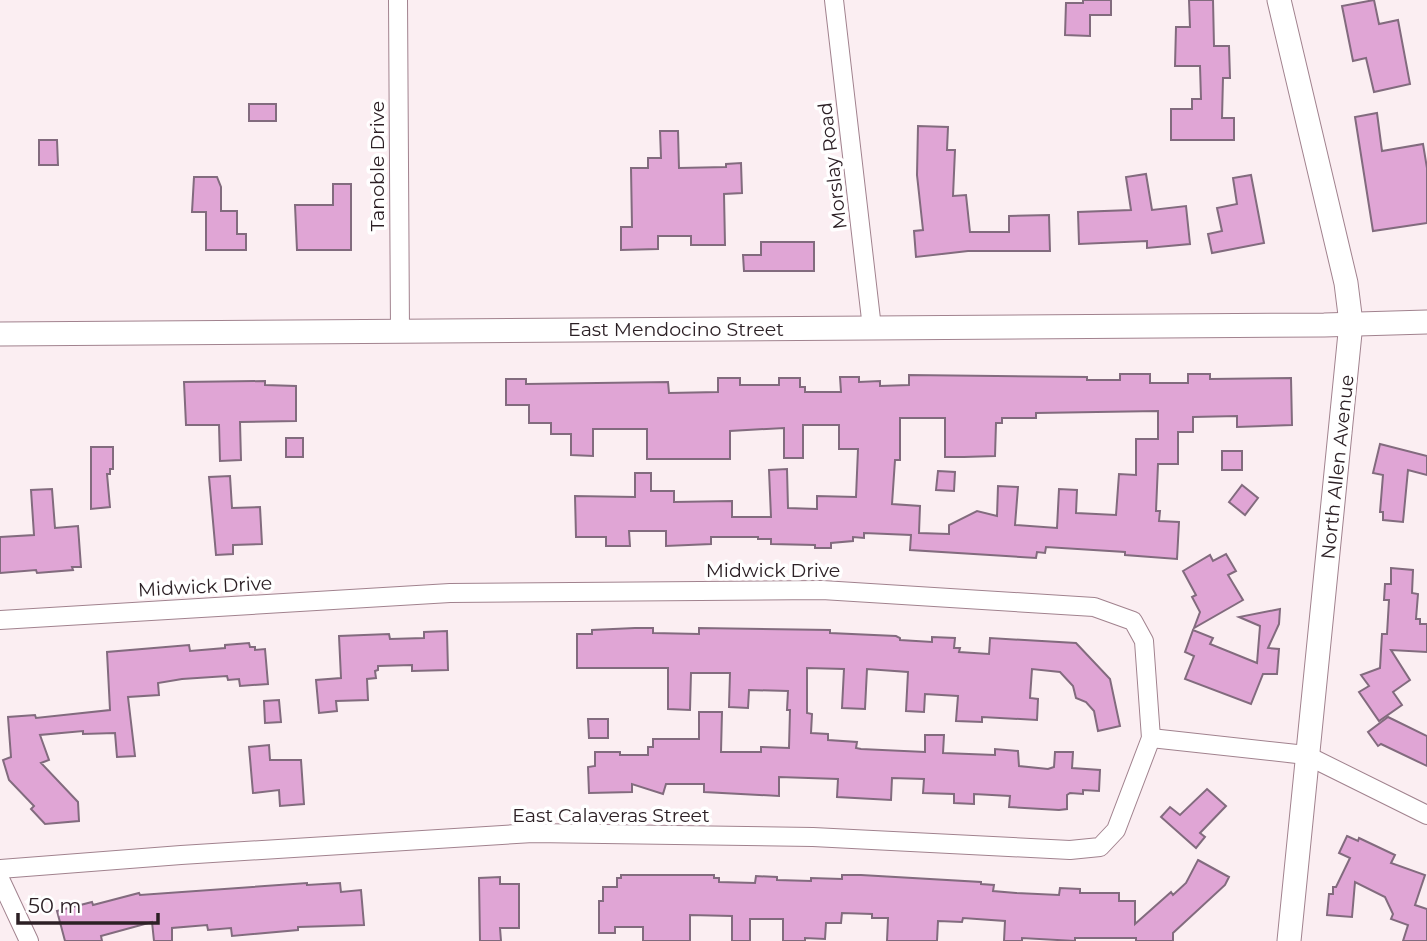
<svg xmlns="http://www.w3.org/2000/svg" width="1427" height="941" font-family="Montserrat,sans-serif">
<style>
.building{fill:#e0a5d5;stroke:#826b7e;stroke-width:2;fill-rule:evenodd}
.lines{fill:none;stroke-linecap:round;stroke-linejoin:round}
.minor-casing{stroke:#a1828e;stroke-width:20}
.tertiary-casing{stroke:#a1828e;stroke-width:25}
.minor{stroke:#fff;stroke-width:18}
.tertiary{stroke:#fff;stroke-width:23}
.labels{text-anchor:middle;stroke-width:7;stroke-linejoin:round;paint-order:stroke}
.street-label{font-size:19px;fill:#2c2025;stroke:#fff}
</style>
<rect width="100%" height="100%" fill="#fbeef2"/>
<g class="building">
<path d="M1083 0H1111V15H1090V36L1065 35 1066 3H1083Z"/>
<path d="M1189 0H1213L1214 46H1229L1230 78H1223L1222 118H1234V140H1171V109H1192V99H1201L1200 66H1175L1176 27H1190Z"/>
<path d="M1374 0 1379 24 1398 20 1410 84 1374 92 1366 58 1353 61 1342 6Z"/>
<rect x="249" y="104" width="27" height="17"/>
<path d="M1377 113 1382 151 1423 144 1427 168V223L1373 231 1355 117Z"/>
<path d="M918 126 948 127 947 150H955L953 196 966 195 970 232H1009V216L1049 215 1050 251H968L916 257 914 231 923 230 917 175Z"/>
<path d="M660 131H678L679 168 726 167V164L741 163 742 193 724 194 725 245H691V236H658V249L621 250V227H632L631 168H648V158H661Z"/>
<path d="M39 140H57L58 165H39Z"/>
<path d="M1146 174 1152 210 1186 206 1190 244 1147 248V241L1079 244 1078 212 1131 210 1126 177Z"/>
<path d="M1251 175 1264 243 1212 253 1208 234 1222 231 1217 208 1237 204 1233 178Z"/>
<path d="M194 177H217L221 187V211H237V234H246V250H206V212H192Z"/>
<path d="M333 184H351V250H297L295 205H333Z"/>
<path d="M761 242H814V271H744L743 255H761Z"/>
<path d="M1120 374H1150V383H1188V374H1210V379L1291 378 1292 425 1237 427V416L1193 417V432H1178V464H1158L1156 511H1160L1159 521 1179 522 1177 559 1125 555V552L1046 547 1045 553 1037 552 1036 558 910 550 911 535 864 533V538L853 537V541L831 543V548H815V545L771 544V539H758V537H711V544L666 546V531H629L630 546H606V537H576L575 496 635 497V473H651V491H674V502L732 501V517H771L769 470 787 469 788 508 817 509V496L856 497 858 449H839V425H803V458H784V428L730 431V459H647V429H593V456L571 455V434H551V423H529V405H506V379H526V384L668 382 669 393 718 392V378H740V385H779V378H800V387H805V392H841L840 377H859V382L880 381V386L909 385V375L1087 377V380H1120ZM1158 411V439H1136V475L1119 474 1116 515 1076 513 1077 490 1059 489 1057 528 1015 525 1018 487 998 486 997 516 977 511 949 525V534L919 533 920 506 892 504 895 460H900V418H945V457H964L995 456 996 423H1002V418H1036V413Z"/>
<path d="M265 381V385L296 386V421L240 422 241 460 220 461 219 425H186L184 382Z"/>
<rect x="286" y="438" width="17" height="19"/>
<path d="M1380 444 1427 456V475L1408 470 1403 522 1383 520V512H1380L1383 475 1373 473Z"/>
<path d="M91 447H113V469H110V474H107L110 507 91 509Z"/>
<rect x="1222" y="451" width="20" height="19"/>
<path d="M938 471 955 472 954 491 936 490Z"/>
<path d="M230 476 232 508 260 507 262 544 233 545V554L216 555 209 477Z"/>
<path d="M1242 485 1258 498 1245 515 1229 502Z"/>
<path d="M52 489 55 528 78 526 81 567H72L73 570 37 573 36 570 0 573V537L34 535 31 490Z"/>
<path d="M1226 554 1236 571 1228 575 1243 600 1194 628 1200 612 1192 597 1196 595 1183 571 1210 555 1213 561Z"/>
<path d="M1391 568 1413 570 1412 593 1418 594 1416 619H1420V624H1427V652L1391 650 1410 680 1393 692 1402 705 1379 721 1359 692 1369 686 1361 675 1380 668 1382 634H1387L1389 600H1384L1385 584H1391Z"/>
<path d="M1280 609 1279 624 1268 648 1279 649 1277 674H1263L1251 704 1185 679 1194 656 1185 652 1193 630 1213 638 1210 644 1257 663 1260 626 1239 617Z"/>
<path d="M635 628H653V633L699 634V628L830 630V633L896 636 900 638V640L932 642V637L955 638 954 648H960L959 652 989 654 990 638 1076 643 1110 679 1120 726 1098 731 1094 711 1086 702 1076 698 1073 686 1060 672 1032 669 1030 698 1038 699 1037 720 982 717V722L956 721 958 696 925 694 924 712 906 711 908 672 867 669 865 709 842 708 844 669 807 668V713L812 714 811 733 828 734V740L857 742 856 748 861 749 925 752V735H944L943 753 995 755V749L1018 751 1019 766 1048 769 1054 767 1055 752H1073L1072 768 1100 770 1099 791 1083 790V794L1070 793 1067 795V809L1059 810 1009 807 1010 796 974 794V804L954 803V794L923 793 924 779 892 778 891 800 837 797 838 779 779 777V796L704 792V784H666L663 794 632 784V792L589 793 588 767 595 766V752H620V755H648V747H653V739H699V712H722L721 752H761V747L789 748 790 710H787L788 691 749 690 748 708 729 707 730 673H691L690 710 668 709V668H577V634H592V630Z"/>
<path d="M447 631 448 670 412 671V665L378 666V670L375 671 376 678 367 679 368 700 336 701 337 711 319 713 316 680 341 678 339 636 389 634 390 639 424 638V632Z"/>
<path d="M249 643 250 647H255V650L265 649 268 684 240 686 239 679 228 680 227 676 182 679 158 683 159 695 128 697 135 756 117 757 115 733 83 734V731L40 735 49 760 41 763 78 802 79 821 45 824 31 809 34 806 9 780 3 760 11 757 8 717 35 715 36 718 110 710 107 652 189 645 190 651 225 648V645Z"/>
<path d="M279 700 281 722 265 723 264 701Z"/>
<path d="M1388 717 1427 736V766L1381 744 1378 746 1368 732Z"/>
<path d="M588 719H608V738H589Z"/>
<path d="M269 745 270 760H301L304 804 280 806 279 790 253 793 249 747Z"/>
<path d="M1207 789 1226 806 1200 833 1205 837 1196 848 1161 817 1170 807 1180 815Z"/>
<path d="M1347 836 1358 841 1359 838 1395 855 1391 863 1425 875 1415 905 1427 909V941H1403L1408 925 1391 919 1393 914 1385 897 1355 882 1352 917 1327 915 1329 894H1333V887H1336L1350 858 1339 853Z"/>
<path d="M1198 860 1229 877 1225 885 1173 933V941H1136V938H1075V941L1022 938V941H1004L1005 921 963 918 962 922 938 921 937 941H887L888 918H872V914L842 913 841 923H826L825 939 805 938V941H783V919H750V941H732V916L690 915V941H643V927H615V933H599V901H603V887H617V878H621V875H714V878H719V882L755 883 756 876 777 877V880L811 881V878L842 879V875H861L981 882V884L994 885 993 891 1016 893 1059 895 1060 888 1080 889V893H1119V901H1135V924L1171 892 1173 895 1186 883Z"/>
<path d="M500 877V884H519V928H500L501 941H480L479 878Z"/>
<path d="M307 883V885L340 883 341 892 361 890 364 925 298 927V930L232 936 231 928 208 930 207 925 172 928V941H154L152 922 101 936 102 941H65L57 911 92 902 93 905 139 893 140 895Z"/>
</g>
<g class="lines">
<defs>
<g id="minor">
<path d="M398 0 400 331"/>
<path d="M834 0 872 328"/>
<path d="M0 620 450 593 822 590 1094 607 1133 621 1144 641 1151 738 1116 830 1100 847 1070 850 813 837 533 833 181 855 0 869"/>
<path d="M1151 738 1306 755 1427 815"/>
<path d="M0 879 29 941"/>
</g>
<g id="tertiary">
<path d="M1279 0 1346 283 1351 323 1289 941"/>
<path d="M0 334 1324 325 1427 322"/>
</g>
</defs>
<use href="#minor" class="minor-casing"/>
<use href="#tertiary" class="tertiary-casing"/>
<use href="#minor" class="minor"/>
<use href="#tertiary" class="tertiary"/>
</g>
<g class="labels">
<g class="street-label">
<text transform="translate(377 166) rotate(-90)" y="7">Tanoble Drive</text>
<text transform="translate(832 166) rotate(-97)" y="7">Morslay Road</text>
<text x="676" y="336">East Mendocino Street</text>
<text transform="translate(1337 467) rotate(-84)" y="7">North Allen Avenue</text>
<text x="773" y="577">Midwick Drive</text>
<text transform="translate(205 586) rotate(-3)" y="7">Midwick Drive</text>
<text x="611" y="822">East Calaveras Street</text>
</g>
</g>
<path d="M18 913v10h140v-10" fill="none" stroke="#2c2025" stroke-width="3.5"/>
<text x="28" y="913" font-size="21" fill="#2c2025" stroke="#ffffff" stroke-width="5" paint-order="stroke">50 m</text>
</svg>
